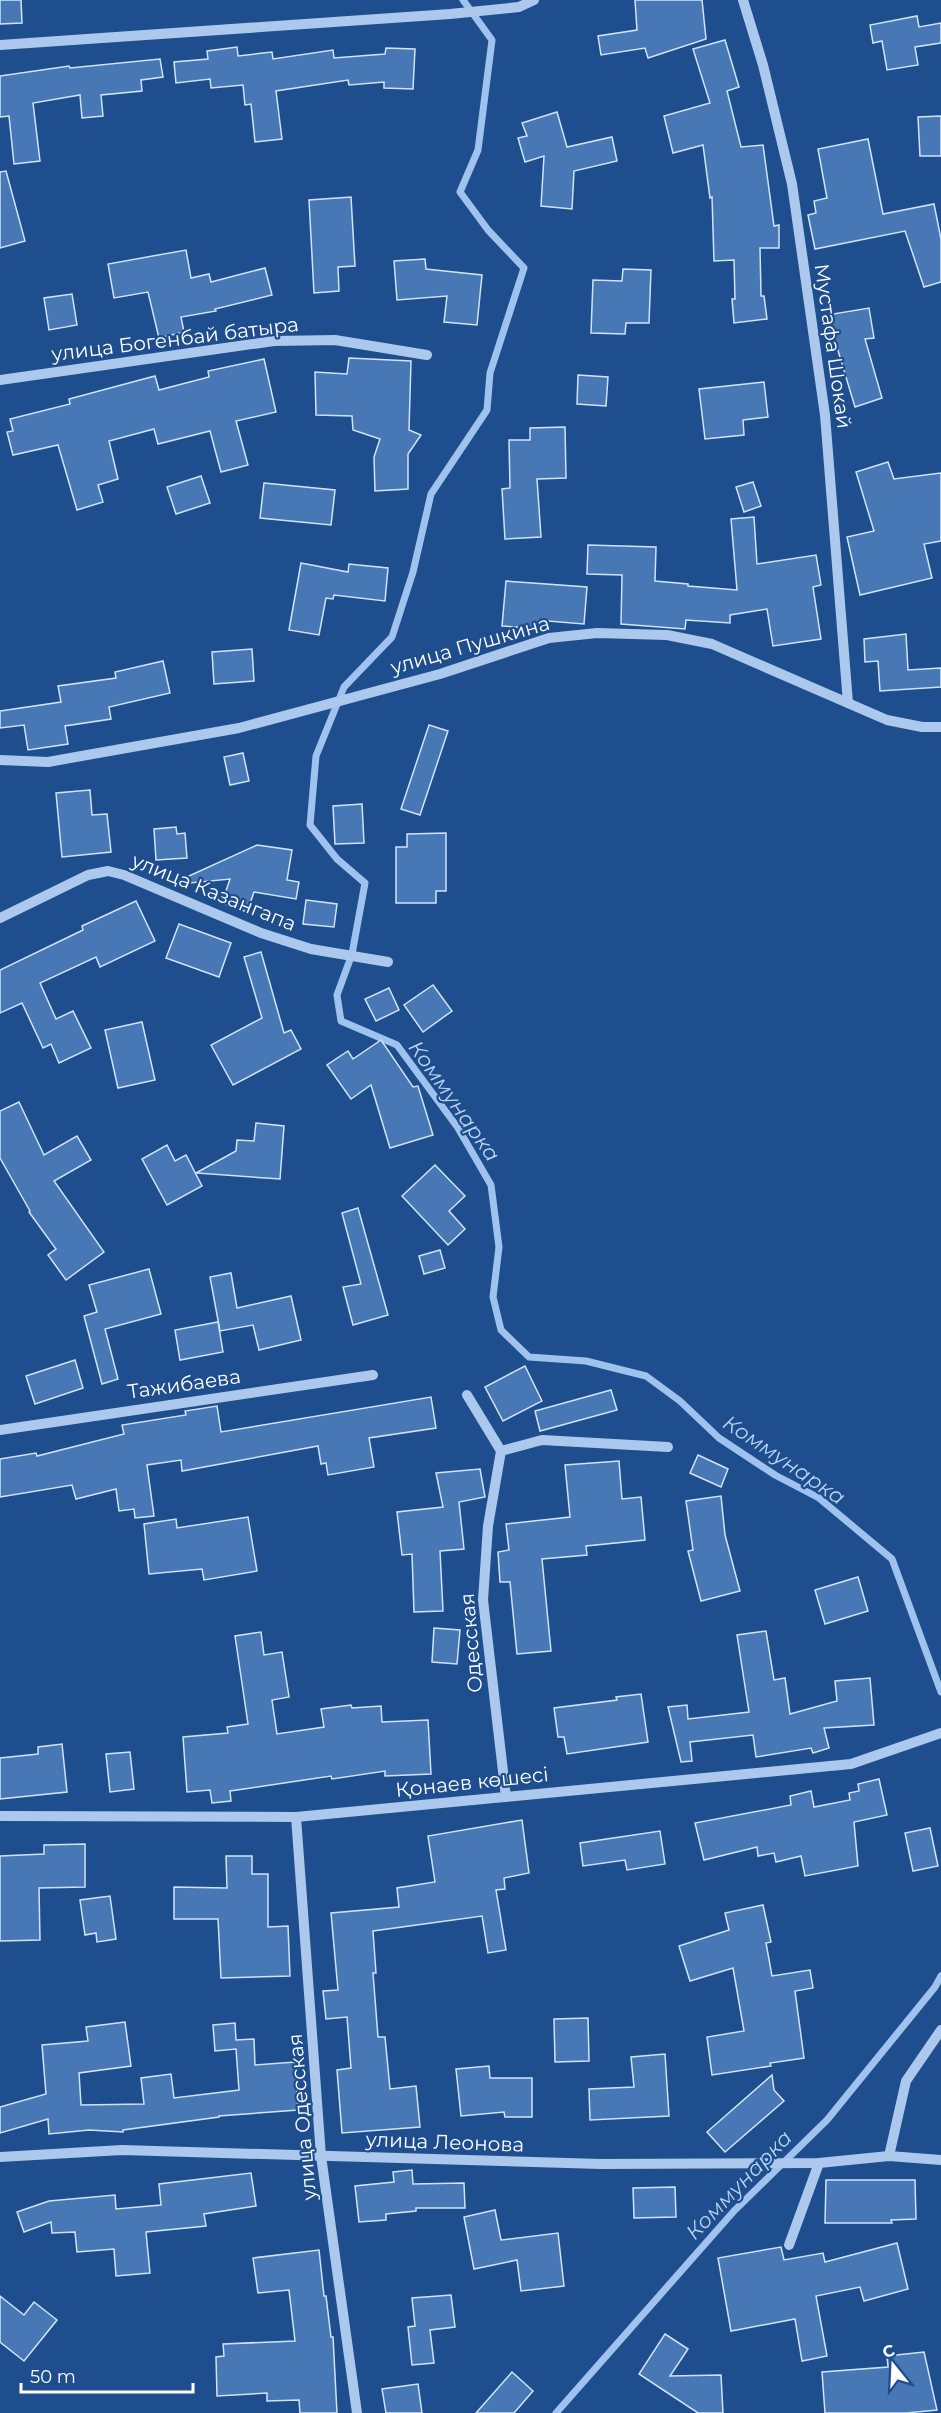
<svg xmlns="http://www.w3.org/2000/svg" width="941" height="2413" font-family="Montserrat,sans-serif">
<style>
.lines{fill:none;stroke-linecap:round;stroke-linejoin:round}
.stream{stroke:#9fc3ee;stroke-width:7}
.building{fill:#4777b4;stroke:#d1e3f9;stroke-width:1.5}
.minor{stroke:#acc8ec;stroke-width:10}
.labels{text-anchor:middle;stroke-width:4.5;stroke-linejoin:round;paint-order:stroke}
.street-label{font-size:20px;fill:#fff;stroke:#1e4e8d}
.water-label{font-size:21px;font-style:italic;fill:#b8d3f3;stroke:#1e4e8d}
</style>
<rect width="100%" height="100%" fill="#1e4e8d"/>
<g class="lines">
<g class="stream">
<path d="M463 0 492 40 478 150 460 192 488 230 524 268 490 373 487 410 431 494 413 572 392 637 344 687 316 756 310 825 337 859 365 883 352 954 337 995 341 1021 397 1045 458 1128 491 1185 499 1247 493 1297 501 1330 529 1357 586 1361 646 1376 680 1401 719 1438 775 1475 819 1498 892 1559 941 1692"/>
<path d="M556 2413 734 2211 827 2120 935 1987 941 1976"/>
</g>
</g>
<g class="building">
<path d="M0 0H21L22 23 0 24Z"/>
<path d="M635 0H702L706 39 648 58 645 48 601 55 598 36 637 30Z"/>
<path d="M917 16 919 27 941 23V43L915 47 918 65 887 70 882 41 873 43 870 25Z"/>
<path d="M725 40 739 87 727 91 741 147 763 145 774 226 779 225V248H760L761 296H764L767 319 734 323 732 299H735L734 260 714 261 712 197 710 198 703 145 673 153 664 116 710 103 693 49Z"/>
<path d="M237 47 238 56 272 52 273 59 333 50 334 58 385 54 386 48 415 49 413 89 384 88V82L349 85 348 80 276 91 282 139 255 142 251 104 245 105 243 85 211 88 210 79 176 83 174 62 208 59 207 51Z"/>
<path d="M160 59 163 77 141 80 142 91 101 95 103 116 82 118 80 95 33 103 40 161 14 164 9 116 0 117V76L69 66 70 68Z"/>
<path d="M557 112 567 147 612 137 617 161 574 171 572 209 541 206 544 156 525 162 518 138 527 136 522 123Z"/>
<path d="M941 116V156H920L918 117Z"/>
<path d="M868 139 883 214 934 204 941 239V282L924 287 905 231 815 249 808 215 816 213 814 201 827 198 818 149Z"/>
<path d="M6 171 25 241 0 248V172Z"/>
<path d="M351 197 355 266 338 267 339 291 314 293 309 200Z"/>
<path d="M186 250 191 278 209 274 211 282 265 268 272 295 215 309 216 311 181 317 184 332 159 338 148 292 114 298 108 264Z"/>
<path d="M425 259 426 269 482 275 477 325 444 322 447 296 397 300 394 261Z"/>
<path d="M623 269 651 270 649 323H626L625 334 591 333 593 280 622 281Z"/>
<path d="M72 294 77 325 49 330 44 298Z"/>
<path d="M869 308 874 338 865 339 882 398 855 407 836 344 832 345 827 315Z"/>
<path d="M349 358 411 361 409 430 421 435 408 454V489L375 491 374 457 380 439 353 430 352 416 316 415 315 372 347 374Z"/>
<path d="M264 359 276 412 236 421 248 465 221 472 210 431 158 444 154 429 109 441 118 479 98 485 103 502 77 510 58 445 13 455 7 432 13 431 10 419 70 404 69 399 155 376 159 390 209 377 208 371Z"/>
<path d="M578 375 608 377 606 406 577 404Z"/>
<path d="M764 382 768 417 743 420 744 435 705 439 699 389Z"/>
<path d="M565 427 566 478 537 479 541 537 505 539 502 489 510 488 509 440H530V428Z"/>
<path d="M888 462 894 479 941 473V541L924 544 932 578 860 595 847 537 874 531 856 472Z"/>
<path d="M201 476 210 503 176 514 167 487Z"/>
<path d="M753 482 761 506 744 512 736 487Z"/>
<path d="M264 483 335 490 331 525 260 518Z"/>
<path d="M754 517 757 564 816 555 821 585 813 587 821 639 773 646 767 609 730 615V623L686 620 685 629 621 624 622 575 587 574 588 545 656 547 655 581 688 584V586L737 590 731 519Z"/>
<path d="M301 563 348 572 349 564 388 568 385 601 334 595 333 599 326 598 319 635 289 630Z"/>
<path d="M506 581 587 587 584 624 548 621 547 629 502 626Z"/>
<path d="M906 634 908 670 941 668V687L880 691 878 661 865 662 864 639Z"/>
<path d="M252 649 254 681 214 684 212 652Z"/>
<path d="M163 661 170 693 109 707 111 719 65 726 68 744 28 750 24 725 0 728V711L61 702 58 686 116 678 115 672Z"/>
<path d="M429 725 448 731 420 815 401 809Z"/>
<path d="M243 753 249 781 230 785 224 757Z"/>
<path d="M90 790 92 815 107 814 111 852 62 857 56 793Z"/>
<path d="M362 804 364 843 335 844 333 806Z"/>
<path d="M176 827 177 834 185 833 187 858 156 860 154 829Z"/>
<path d="M446 833V891H436V903H396V847H407V834Z"/>
<path d="M257 845 292 850 287 880 299 882 296 899 254 892 247 912 222 903 230 879 179 884 178 881Z"/>
<path d="M306 900 337 904 334 927 303 924Z"/>
<path d="M136 901 155 941 100 967 96 957 40 983 56 1019 73 1011 91 1048 59 1063 51 1044 43 1048 22 1003 0 1013V970L83 930 82 926Z"/>
<path d="M179 924 231 943 219 977 166 958Z"/>
<path d="M261 952 284 1033 291 1030 301 1049 233 1085 211 1045 262 1018 244 957Z"/>
<path d="M433 985 452 1011 423 1032 404 1005Z"/>
<path d="M389 988 399 1010 376 1021 365 999Z"/>
<path d="M142 1022 155 1080 118 1088 105 1030Z"/>
<path d="M381 1040 413 1087 418 1086 433 1135 390 1148 371 1085 351 1099 327 1065 348 1051 353 1059Z"/>
<path d="M19 1102 44 1155 77 1136 91 1160 54 1181 104 1252 66 1280 48 1255 56 1249 29 1212 30 1211 0 1158V1111Z"/>
<path d="M256 1123 284 1126 280 1179 196 1173 236 1151 237 1140 254 1141Z"/>
<path d="M167 1145 175 1161 186 1155 202 1186 167 1205 142 1159Z"/>
<path d="M435 1165 465 1196 449 1211 465 1229 448 1245 402 1196Z"/>
<path d="M358 1208 388 1315 353 1325 343 1287 361 1284 342 1213Z"/>
<path d="M440 1250 445 1268 424 1274 419 1256Z"/>
<path d="M149 1269 161 1314 105 1329 118 1379 102 1384 84 1316 97 1312 89 1285Z"/>
<path d="M231 1273 237 1308 291 1296 301 1340 259 1350 253 1325 220 1331 210 1277Z"/>
<path d="M218 1322 223 1352 180 1360 175 1330Z"/>
<path d="M75 1360 83 1388 35 1404 26 1376Z"/>
<path d="M525 1366 542 1401 503 1421 485 1387Z"/>
<path d="M611 1390 617 1410 540 1431 535 1411Z"/>
<path d="M431 1397 436 1428 369 1438 374 1467 328 1475 326 1463 321 1464 318 1446 182 1471 181 1460 147 1465 154 1516 135 1518 134 1509 119 1511 116 1489 76 1499 72 1485 0 1497V1459L36 1453 37 1456 124 1434 122 1425 186 1415 185 1411 217 1406 221 1432Z"/>
<path d="M698 1455 728 1469 721 1487 690 1473Z"/>
<path d="M619 1461 622 1499 641 1497 645 1540 586 1546 587 1555 542 1559 551 1651 517 1654 510 1582H500L498 1552 509 1550 506 1524 570 1517 565 1465Z"/>
<path d="M480 1469 485 1497 459 1502 464 1549 440 1551 443 1611 414 1612 412 1554 402 1555 397 1512 443 1507 436 1473Z"/>
<path d="M721 1496 725 1535 740 1591 701 1601 688 1551 693 1550 686 1501Z"/>
<path d="M248 1517 257 1571 204 1580 202 1569 149 1574 144 1524 176 1519 177 1528Z"/>
<path d="M858 1577 868 1611 825 1624 815 1590Z"/>
<path d="M434 1628 460 1630 457 1664 432 1662Z"/>
<path d="M766 1631 774 1680 785 1678 790 1714 837 1701 835 1681 870 1678 874 1725 824 1728 829 1748 813 1753 811 1748 756 1757 753 1735 690 1742 692 1761 681 1762 668 1707 687 1705 688 1719 749 1712 737 1635Z"/>
<path d="M261 1632 264 1655 282 1652 289 1697 272 1700 277 1734 324 1727 321 1709 351 1705 352 1708 381 1706 382 1722 428 1720 431 1774 385 1776V1771L332 1779 331 1776 230 1791 231 1801 212 1803 210 1790 187 1792 183 1737 228 1733 227 1727 248 1724 235 1636Z"/>
<path d="M641 1694 648 1742 567 1754 564 1737H558L554 1708 617 1700 616 1697Z"/>
<path d="M62 1744 67 1792 0 1799V1758L38 1754V1747Z"/>
<path d="M130 1752 134 1789 110 1792 106 1754Z"/>
<path d="M879 1779 887 1815 854 1822 858 1866 805 1876 801 1856 776 1862 774 1853 758 1856 757 1847 704 1860 695 1823 791 1805 790 1796 811 1791 814 1807 850 1800 849 1793 859 1791 858 1784Z"/>
<path d="M522 1820 529 1873 504 1878 505 1889 496 1890 506 1950 488 1953 482 1916 373 1931 376 1973H373L378 2037H385L390 2089 416 2086 420 2127 342 2133 337 2070 351 2068 347 2017 326 2019 323 1991 338 1990 331 1913 399 1907 397 1888 435 1882 428 1836Z"/>
<path d="M930 1828 938 1866 913 1871 905 1833Z"/>
<path d="M660 1831 665 1864 627 1870 625 1860 583 1866 580 1843Z"/>
<path d="M85 1844V1887L39 1888 40 1940 0 1941V1856L44 1854V1845Z"/>
<path d="M226 1856H252V1874H268V1927L288 1926 290 1976 221 1978 218 1919H174V1887L227 1888Z"/>
<path d="M110 1896 116 1939 97 1942 96 1933 85 1935 80 1900Z"/>
<path d="M763 1905 771 1942 766 1943 772 1976 810 1970 813 1988 795 1991 804 2058 770 2063 771 2066 712 2075 707 2037 744 2031 733 1968 690 1981 679 1946 729 1930 725 1913Z"/>
<path d="M588 2018 589 2061 555 2062 554 2019Z"/>
<path d="M125 2022 131 2066 79 2073 81 2105 144 2104 141 2078 171 2074 174 2098 239 2090 236 2049 215 2051 213 2025 235 2023 236 2040 254 2039 255 2065 295 2062 298 2110 219 2116V2117L123 2130V2132L89 2130 49 2134 48 2119 0 2133V2107L46 2094 42 2045 88 2041 86 2027Z"/>
<path d="M665 2054 669 2116 590 2120 589 2089 634 2087 631 2057Z"/>
<path d="M489 2066 490 2078H532V2117H505L504 2112 461 2116 456 2069Z"/>
<path d="M772 2075 774 2090 784 2101 725 2152 707 2132Z"/>
<path d="M412 2170 413 2184 464 2183 465 2208H416V2211L386 2214V2220L359 2222 355 2186 394 2182 393 2172Z"/>
<path d="M251 2173 256 2206 204 2214 206 2226 146 2232 150 2273 116 2276 114 2249 77 2252 75 2232 52 2233 51 2222 24 2232 17 2212 49 2201 115 2195 116 2209 161 2205 159 2184Z"/>
<path d="M826 2180H915L916 2219 891 2220 892 2223H825Z"/>
<path d="M675 2187 676 2217 634 2218 633 2188Z"/>
<path d="M495 2210 501 2240 558 2233 564 2286 521 2291 517 2260 474 2269 464 2217Z"/>
<path d="M897 2243 908 2289 864 2301 860 2287 816 2296 827 2356 802 2361 795 2319 731 2331 718 2258 781 2247 784 2260 823 2253 825 2262Z"/>
<path d="M319 2250 324 2296H326L331 2337H333L337 2413H300L299 2400 267 2401V2393L217 2396 216 2357 224 2356 223 2344 295 2341 289 2290 258 2293 253 2258Z"/>
<path d="M451 2295 455 2327 430 2330 434 2363 412 2365 408 2327 415 2326 412 2298Z"/>
<path d="M0 2296 24 2315 34 2302 57 2320 24 2361 0 2342Z"/>
<path d="M665 2334 688 2349 670 2376 721 2375 723 2413H698L639 2374Z"/>
<path d="M924 2352 937 2410 906 2413H825L822 2372 888 2367 887 2356Z"/>
<path d="M512 2372 533 2391 514 2413H476Z"/>
<path d="M418 2384 422 2413H386L382 2389Z"/>
</g>
<g class="lines">
<g class="minor">
<path d="M743 0 763 65 792 184 825 415 848 703"/>
<path d="M0 45 450 14 519 7 534 0"/>
<path d="M0 380 274 341 335 340 427 355"/>
<path d="M0 760 48 762 239 728 440 674 549 638 597 633 667 635 712 644 887 720 922 727H941"/>
<path d="M0 918 88 875 108 871 124 875 261 933 311 949 388 962"/>
<path d="M467 1395 501 1451 488 1526 483 1600 506 1797"/>
<path d="M0 1430 373 1375"/>
<path d="M501 1451 542 1440 668 1447"/>
<path d="M0 1816 296 1817 851 1764 941 1733"/>
<path d="M296 1817 321 2156 357 2413"/>
<path d="M889 2156 906 2081 941 2030"/>
<path d="M0 2157 122 2150 601 2164 819 2163 889 2156 941 2160"/>
<path d="M789 2245 819 2163"/>
</g>
</g>
<g class="labels">
<g class="street-label">
<text transform="translate(175 339) rotate(-7)" y="7">улица Богенбай батыра</text>
<text transform="translate(833 346) rotate(82)" y="7">Мустафа Шокай</text>
<text transform="translate(470 645) rotate(-16)" y="7">улица Пушкина</text>
<text transform="translate(214 892) rotate(22)" y="7">улица Казангапа</text>
<text transform="translate(184 1384) rotate(-8)" y="7">Тажибаева</text>
<text transform="translate(471 1643) rotate(-95)" y="7">Одесская</text>
<text transform="translate(472 1782) rotate(-6)" y="7">Қонаев көшесі</text>
<text transform="translate(302 2117) rotate(-95)" y="7">улица Одесская</text>
<text transform="translate(445 2142) rotate(2)" y="7">улица Леонова</text>
</g>
<g class="water-label">
<text transform="translate(454 1101) rotate(55)" y="7">Коммунарка</text>
<text transform="translate(784 1460) rotate(34)" y="7">Коммунарка</text>
<text transform="translate(739 2185) rotate(-46)" y="7">Коммунарка</text>
</g>
</g>
<g transform="translate(893 2365) rotate(342)" stroke="#1e4e8d" stroke-width="4.5" paint-order="stroke">
<path d="M0-4.5L10 22L0 15L-10 22Z" fill="#ffffff"/>
<text y="-9" font-size="16" font-weight="bold" text-anchor="middle" fill="#ffffff">С</text>
</g>
<path d="M21 2383v9h172v-9" fill="none" stroke="#ffffff" stroke-width="3"/>
<text x="30" y="2383" font-size="18" fill="#ffffff" stroke="#1e4e8d" stroke-width="4.5" paint-order="stroke">50 m</text>
</svg>
